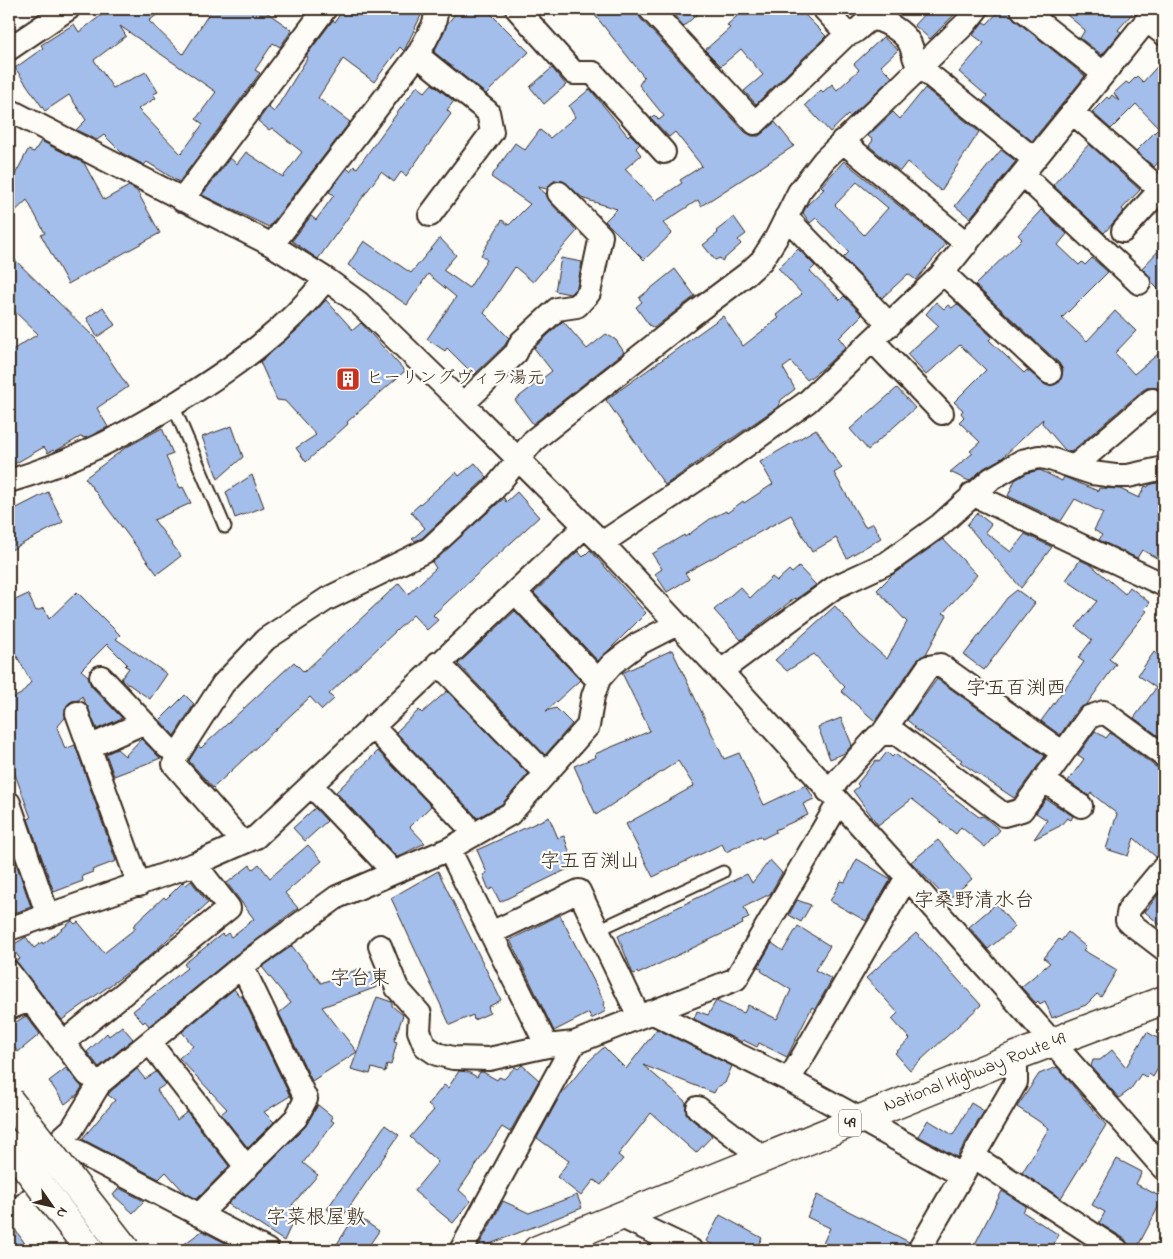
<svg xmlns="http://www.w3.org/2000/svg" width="1173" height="1259" viewBox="0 0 1173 1259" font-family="'Indie Flower','Klee One',sans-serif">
  <rect width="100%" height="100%" fill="#fdfcf7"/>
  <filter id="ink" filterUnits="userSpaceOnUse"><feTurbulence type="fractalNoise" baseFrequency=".02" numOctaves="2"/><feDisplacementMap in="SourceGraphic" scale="10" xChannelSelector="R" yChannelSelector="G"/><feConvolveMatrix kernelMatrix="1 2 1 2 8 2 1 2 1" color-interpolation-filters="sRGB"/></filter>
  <g filter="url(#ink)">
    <path fill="#a3beea" stroke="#3b2a1e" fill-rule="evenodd" d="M95 9H164L149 21 183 54 212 9H262L292 30 280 47 273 43 255 70 260 73 179 182 147 162 144 165 122 153 104 135 97 140 76 130 86 120 69 95 45 111 15 68 43 48 41 45 74 24 79 32 103 14ZM120 26 216 92 196 119 203 124 181 154 138 109 156 98 153 94 158 92 146 72 113 88 94 60 126 36Z
      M343 9H424L405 49 404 51 400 47 374 82 343 59 318 98 350 122 269 227 202 195 230 158 237 164 246 152 283 177 302 152 272 128 269 130 258 121 268 107 274 112 308 57 306 56 333 20 335 22Z
      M459 9H486L529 52 486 94 434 52 447 24Z
      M590 9H637L640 18 745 132 752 136H759L775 122 794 146 701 206 698 200 663 223 672 233 644 260 605 221 617 209 584 199 563 181 555 180 547 189 538 187 546 194 550 202 577 231 533 282 515 267 484 313 509 338 505 345 474 375 447 348 445 351 427 339 456 297 428 274 407 305 348 265 364 241 411 273 440 238 456 255 443 270 469 288 487 260 481 255 502 220 509 225 530 204 491 177 515 143 525 150 540 130 550 138 575 117 569 106 590 89 628 136 630 134 640 144 636 148 641 155 625 169 655 201 682 183 680 180 702 166 675 132 669 137 651 118 654 115 659 120 664 116 639 85 644 77Z
      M668 9H703L684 26Z
      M745 9H799L826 36 756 104 744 91 763 75 741 49 721 66 705 50 730 28 727 25Z
      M929 9H960L930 39 914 25Z
      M1001 9H1009L1014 19 1085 76 1032 141 983 101 987 96 959 72 984 43 973 35 983 22 987 24Z
      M1060 9H1136L1118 30 1121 32 1102 55 1080 38 1085 30Z
      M883 37 898 50 881 66 892 77 850 117 848 115 830 132 805 105 821 90 823 92 832 84 837 90 859 70 854 64Z
      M1164 59V156L1154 167 1136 151 1159 128 1136 104 1111 129 1092 112 1107 97 1109 99 1112 95 1119 101 1114 93 1126 82 1129 84 1137 76 1143 82Z
      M552 68 566 85 544 104 530 87Z
      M432 84 454 101 447 110 451 114 406 176 401 172 394 182 381 172 318 259 292 241 311 216 316 220 334 195 329 192 347 168 350 171 354 166 357 168 417 86 425 92Z
      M925 88 979 132 941 191 907 162 900 171 869 146 873 140 868 136 871 133 893 112 900 119Z
      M41 141 84 163 104 200 129 186 137 191 160 233 68 284 41 235 45 233 27 200 9 217V186L28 150 34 152Z
      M1089 144 1140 190 1122 209 1124 211 1104 233 1053 185Z
      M1001 150 1016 161 970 218 955 206Z
      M844 161 946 244 916 280 908 274 882 298 843 258 849 252 816 218 810 223 803 213 807 205 824 189 821 186ZM857 182 888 208 864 235 835 205Z
      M1041 210 1067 234 1058 245 1079 265 1082 262 1085 265 1092 258 1108 272 1062 318 1087 341 1115 311 1136 331 1115 353 1134 374 1164 349V383L1158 388 1149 387 1143 390 1071 452 1065 450 1042 423 1043 419 1002 458 984 468 969 481 950 472 973 453 970 451 980 442 959 422 964 417 961 413 963 410 954 402 986 370 960 345 926 375 907 354 939 326 926 314 936 302 944 309 948 305 952 308 957 304 992 337 989 340 1024 373 1027 370 1048 386 1060 382 1063 370 1059 363 975 285 1022 239 1018 235Z
      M734 217 746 234 738 240 741 244 722 261 720 258 715 260 703 245 718 233 716 231Z
      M1164 245V295L1152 283 1151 279 1142 268Z
      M798 249 815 266 810 271 840 300 844 296 862 315 839 338 846 347 822 369 807 380 791 362 783 368 795 389 781 400 779 406 665 485 606 400 723 316 743 346 779 318 776 315 802 294 778 268Z
      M9 254 96 339 128 387 97 408 108 427 88 437 83 438 82 436 54 452 53 450 48 453 44 447 9 467V352L38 334 9 306Z
      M561 258 582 262 577 287 570 294 555 291Z
      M675 269 695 296 654 328 649 325 636 307 642 302 639 298Z
      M326 300 353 330 361 323 405 371 347 422 348 424 306 462 296 448 316 435 285 401 277 400 260 362 303 325Z
      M103 307 115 325 97 337 87 318Z
      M563 321 587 349 606 334 616 340 624 352 533 424 515 400 552 371 534 348Z
      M897 388 915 408 868 450 850 429Z
      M232 426 243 457 218 479 202 437Z
      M162 428 173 454 166 457 180 488 183 487 191 503 154 520 181 556 157 574 85 478 125 448Z
      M816 429 842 468 834 473 865 527 873 523 881 538 847 558 836 538 812 552 791 515 685 573 689 579 667 592 655 574 662 569 652 554 684 535 685 537 710 519 726 511 727 513 743 501 744 503 773 484 760 462Z
      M475 463 487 477 422 538 415 541 412 539 425 528 411 512 456 472 459 476Z
      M1040 470 1062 481 1064 477 1098 491 1099 488 1120 489 1139 498 1145 486 1148 487 1149 485 1160 482 1164 485V562L1142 550 1137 558 1099 540 1102 535 1094 530 1103 513 1075 499 1061 521 1008 496 1015 480 1027 473Z
      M252 475 264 507 235 518 226 492Z
      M48 492 63 522 9 551V512Z
      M517 492 539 517 433 615 438 620 427 630 413 615 329 694 334 699 322 710 310 697 213 788 189 761 198 746 201 748 294 662 304 672 399 583 408 594 436 568 432 562 504 498 506 502Z
      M977 513 991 524 985 532 1011 552 1025 534 1052 547 1021 588 967 525Z
      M943 539 977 575 943 613 947 615 926 654 917 660 875 721 841 691 845 687 814 654 787 671 775 660 835 606 860 635 887 659 907 622 877 590 892 575Z
      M590 550 646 613 598 661 534 593 578 551 583 557Z
      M1080 560 1091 565 1125 594 1130 587 1150 603 1144 609 1147 611 1109 659 1116 664 1087 704 1078 709 1060 735 1041 721 1084 662 1078 658 1092 640 1076 627 1097 601 1066 580Z
      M799 567 816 585 796 599 795 598 741 640 714 610 740 587 750 598 772 577 777 581 789 570 792 573Z
      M1017 590 1035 603 984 670 964 655 1007 598Z
      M77 592 120 635 116 639 167 674 150 699 121 679 129 668 125 666 127 664 107 644 81 670 88 676 91 686 122 718 97 729 82 696 79 700 72 701 67 705 65 718 57 727 65 749 75 745 116 861 92 870 93 872 82 876 83 881 54 892 28 819 31 818 9 758V721L14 719 9 708V700L21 694 31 682 9 642V603L28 594 36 611 44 608 49 619Z
      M515 611 580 680 546 711 556 708 572 724 545 755 458 664Z
      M672 650 724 759 739 753 764 805 806 785 814 799 803 804 808 815 775 830 776 832 762 839 760 836 726 852 722 844 653 877 626 824 694 786 678 761 596 815 574 766 596 757 595 754 650 731 622 673Z
      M1154 652 1164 659V740L1134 718 1156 688 1138 675Z
      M937 679 1045 756 1014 798 960 762 962 760 914 728 915 727 907 720Z
      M447 691 528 774 502 804 477 818 396 732 419 710 422 713Z
      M185 695 194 704 174 736 160 720Z
      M841 718 852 745 845 753 830 759 818 727Z
      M1095 731 1106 738 1110 733 1156 767 1164 769V854L1156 857 1134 838 1128 856 1106 849 1117 814 1091 793 1089 796 1068 781 1084 759 1078 755Z
      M141 739 161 758 114 776 106 754 117 749 125 756Z
      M378 751 431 806 410 827 425 843 397 857 336 792Z
      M887 752 892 757 895 754 979 817 983 816 1000 830 985 847 961 827 956 834 912 799 878 825 853 791 859 786 857 784 876 760 879 762Z
      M1046 799 1073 816 1071 820 1067 818 1060 826 1034 839 1047 820 1036 813Z
      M315 808 327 821 305 841 293 828Z
      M549 817 558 838 564 836 574 866 500 902 493 888 489 890 483 875 487 873 477 850Z
      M938 840 972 879 948 900 911 862Z
      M9 842 31 907 9 915Z
      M308 845 322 861 285 893 298 908 234 956 149 1026 145 1021 143 1023 133 1011 187 968 184 964 222 934 224 936 228 933 231 937 254 919 227 883 250 865 253 869 259 864 270 878Z
      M857 859 891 879 866 921 830 901 841 881 845 882Z
      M770 860 782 873 770 894 744 907 749 918 742 921 743 924 638 974 637 972 633 974 618 936 747 874 752 883Z
      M438 871 501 1000 488 1007 490 1013 474 1020 473 1015 450 1025 391 898Z
      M191 881 208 903 145 960 62 1020 16 961 20 959 11 946 26 937 34 948 42 942 43 944 72 921 75 924 78 922 104 953 136 928 133 926 164 897 166 899 183 882 186 885Z
      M1164 887V928L1145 912Z
      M797 900 811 905 801 922 789 915Z
      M996 904 1015 927 988 949 969 927Z
      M560 915 605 1003 603 1004 606 1011 591 1019 589 1013 554 1031 510 940Z
      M798 926 830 946 815 970 832 979 815 1009 812 1007 787 1057 759 1043 757 1047 743 1040 742 1042 694 1019 697 1011 708 1015 716 1001 744 1013 748 1005 777 1019 791 990 761 971 762 969 758 967 772 943 783 951Z
      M1068 932 1086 947 1083 950 1117 970 1101 997 1097 994 1086 1005 1052 1018 1045 1001 1040 1004 1038 1001 1036 1003 1021 987 1050 963 1044 958 1059 939 1061 941Z
      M916 933 981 1005 910 1070 895 1053 910 1039 892 1019 898 1013 866 978Z
      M292 946 321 983 359 969 361 975 374 971 380 986 322 1007 357 1052 312 1081 279 1013 291 1003 262 967Z
      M234 989 240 997 242 996 290 1096 264 1112 274 1122 248 1148 221 1114 227 1109 179 1058 193 1046 182 1032Z
      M377 997 392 1002V1006L403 1015 394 1041 397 1042 391 1065 387 1064 385 1072 372 1068 370 1074 351 1069Z
      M26 1016 40 1034 18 1052 9 1041V1026Z
      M122 1026 133 1039 99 1067 87 1052 107 1033 109 1036Z
      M657 1029 732 1066 725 1083 717 1087 714 1093 643 1065 686 1102V1113L690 1118 712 1136 696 1153 651 1113 618 1155 623 1159 601 1185 594 1180 581 1196 557 1177 569 1161 537 1138 561 1094 587 1063 604 1047 626 1069Z
      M1147 1032 1164 1042V1058L1153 1077 1149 1074 1146 1077 1141 1074 1130 1090 1119 1098 1091 1066 1093 1060H1100L1112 1050 1126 1067Z
      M522 1065 539 1080 510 1132 502 1127 459 1190 471 1201 453 1223 414 1191 438 1162 410 1137 434 1110 428 1105 444 1085 448 1088 459 1071 468 1072 477 1077 480 1072H483L497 1080 499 1077 504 1079 515 1067 518 1069Z
      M1057 1067 1106 1125 1061 1198 1022 1173 1049 1128 1017 1107 1039 1074Z
      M66 1068 82 1087 77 1095 65 1104 49 1081Z
      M137 1069 145 1079 156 1072 166 1084 157 1090 177 1120 187 1112 229 1166 197 1199 184 1192 166 1172 159 1179 82 1139 115 1100 108 1095 110 1092Z
      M971 1103 984 1111 957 1157 918 1136 928 1120 953 1135Z
      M318 1105 333 1117 331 1120 334 1122 303 1163 318 1175 292 1205 299 1208 284 1241 228 1204 305 1127Z
      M385 1125 399 1135 341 1219 327 1209Z
      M1117 1159 1142 1172 1136 1184 1163 1198 1136 1250H1130L1125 1239 1099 1223 1105 1212 1092 1205Z
      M119 1188 144 1201 133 1213 113 1195Z
      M1002 1191 1026 1206 1023 1212 1059 1235 1050 1250H972Z
      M577 1195 582 1208 477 1249 503 1201 529 1213Z
      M817 1195 909 1242 906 1250H820L830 1228 807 1217Z
      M356 1215 379 1231 366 1250H333Z
      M720 1215 762 1238 755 1250H722L706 1241Z
      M9 1221 26 1245 18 1250H9Z
      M202 1231 239 1250H176Z"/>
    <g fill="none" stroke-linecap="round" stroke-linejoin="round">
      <g stroke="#3b2a1e" stroke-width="15">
        <path id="service" d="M173 405 225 527
          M598 930 723 872"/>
      </g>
      <g stroke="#3b2a1e" stroke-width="26">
        <path id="minor" d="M517 9 574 73H593L664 152
          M650 9 755 123 847 34 824 9
          M1022 9 1103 73
          M1147 21 1164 34
          M847 34C857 34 861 24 870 20 881 16 904 33 909 42 914 50 913 61 920 67L1034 159
          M9 49 68 9
          M417 55 488 112 492 132 430 215
          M9 110 272 245 326 279 359 303 463 404 602 543 721 671 907 877 1164 1169
          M1072 112 1164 193
          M842 141 967 244
          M1023 175 1139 283
          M182 200 325 9
          M786 217 890 325
          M1123 231 1160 190
          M272 245 419 53 434 24 437 9
          M943 273 1050 373
          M873 341 942 413
          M463 404 516 353 521 342 557 309 577 306 589 293 601 236 559 193
          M1075 466 1152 400
          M9 481C73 462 121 437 178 402 233 368 286 331 326 279
          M972 494 1164 585
          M602 543 723 462 807 402 940 276 1156 9
          M515 592 593 675
          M438 663 537 765
          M721 671 835 587 887 563 940 525 991 479 1022 461 1039 457 1047 458 1092 473 1115 476H1128L1164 468
          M101 677 167 747
          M77 713 139 885
          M372 726 465 823
          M882 734 928 667 940 665 1063 753
          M89 747 143 723
          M1043 780 1081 806
          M311 785 387 865
          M828 791 877 737 882 734H897L1004 815 1022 810 1089 717 1104 712 1164 756
          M9 803 48 916
          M243 843 174 764 176 757 223 684 266 639 327 599 429 549 494 489 534 440 691 316 747 274 762 260 776 238 799 192 824 160 965 24 977 9
          M449 849 547 1046
          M1164 867 1129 909 1127 920 1130 923 1164 949
          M907 877 789 1080 962 1175
          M9 929 195 864 256 837 584 527
          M491 933 579 891 639 1017
          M380 946 397 988 420 1014 419 1031 425 1046 437 1054 453 1058 489 1059 547 1046 574 1043
          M9 972 88 1075
          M9 1008 30 1000
          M651 1012 789 1080
          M64 1042 229 908 195 864
          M150 1043 247 1168
          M698 1108 763 1158
          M58 1141 267 1250
          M973 1156 1117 1250
          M9 1186 72 1129 100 1083 242 966 337 897 449 849 510 814 588 726 593 696 599 679 612 664 638 644 677 624
          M199 1215 296 1118 306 1099 242 966
          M620 1216 691 1250
          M461 1250 574 1043 736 979 839 802
          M919 1250 1016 1082V1056"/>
      </g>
      <g stroke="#3b2a1e" stroke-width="31">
        <path id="trunk" d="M537 1250 1016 1056 1164 1000"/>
      </g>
      <use href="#service" stroke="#fdfcf7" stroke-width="11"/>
      <use href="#minor" stroke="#fdfcf7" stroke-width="22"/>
      <use href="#trunk" stroke="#fdfcf7" stroke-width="28"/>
      <g stroke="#3b2a1e" stroke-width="31" stroke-linecap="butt">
        <path id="tertiary-bridge" d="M9 1100 126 1250
          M9 1145 90 1250"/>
      </g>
      <use href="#tertiary-bridge" stroke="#fdfcf7" stroke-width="28"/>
    </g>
  </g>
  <defs>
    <g id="building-square" transform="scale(1.25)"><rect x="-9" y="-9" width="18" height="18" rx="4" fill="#c8321e" stroke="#fdfcf7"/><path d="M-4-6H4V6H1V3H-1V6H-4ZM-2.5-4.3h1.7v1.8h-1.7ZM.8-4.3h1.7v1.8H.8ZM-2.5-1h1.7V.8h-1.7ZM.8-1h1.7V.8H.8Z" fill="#fff"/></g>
  </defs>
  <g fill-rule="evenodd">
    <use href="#building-square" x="348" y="379"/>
  </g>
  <g text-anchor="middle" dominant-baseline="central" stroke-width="4.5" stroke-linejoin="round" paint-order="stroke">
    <rect fill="#fdfcf7" stroke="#75695f" stroke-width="1" x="839" y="1109.5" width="22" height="27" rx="4"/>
    <g font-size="16" font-weight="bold" fill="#3b2a1e">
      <text x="850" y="1123">49</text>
    </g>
    <g font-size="18" fill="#3b2a1e" stroke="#fdfcf7" text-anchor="start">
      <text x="366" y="379">ヒーリングヴィラ湯元</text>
    </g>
    <g font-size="18" fill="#3b2a1e" stroke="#fdfcf7">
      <text transform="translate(975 1073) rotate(-21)">National Highway Route 49</text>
    </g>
    <g font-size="20" fill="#3b2a1e" stroke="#fdfcf7">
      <text x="1016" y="689">字五百渕西</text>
      <text x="590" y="862">字五百渕山</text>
      <text x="974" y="901">字桑野清水台</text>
      <text x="360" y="979">字台東</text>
      <text x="316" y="1218">字菜根屋敷</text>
    </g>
  </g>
  <rect width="1173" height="1259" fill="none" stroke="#fdfcf7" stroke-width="30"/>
  <rect x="15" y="15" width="1143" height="1229" fill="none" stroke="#3b2a1e" stroke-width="2" filter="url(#ink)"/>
  <g transform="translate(52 1206) rotate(124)" stroke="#fdfcf7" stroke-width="4" paint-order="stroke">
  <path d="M0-4L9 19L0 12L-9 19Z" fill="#3b2a1e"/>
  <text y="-8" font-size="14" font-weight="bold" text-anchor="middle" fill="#3b2a1e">N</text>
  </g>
</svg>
